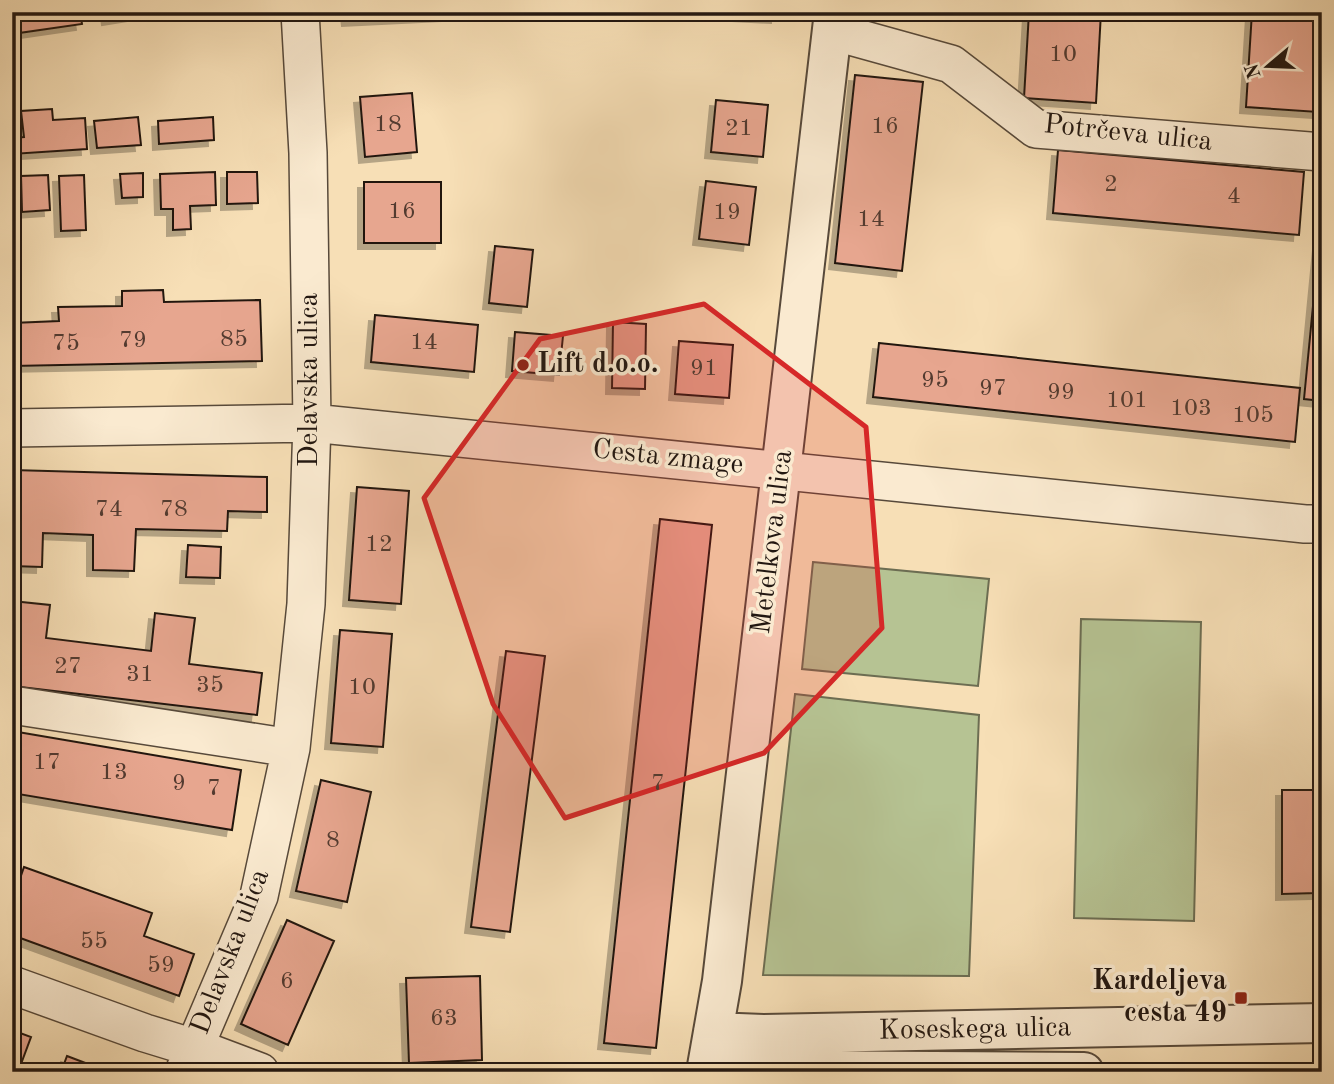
<svg xmlns="http://www.w3.org/2000/svg" width="1334" height="1084" viewBox="0 0 1334 1084" font-family="'Old Standard TT',serif">
  <defs>
    <filter id="shadow"><feDropShadow dx="-6" dy="6" stdDeviation="0" flood-color="#0004"/></filter>
  </defs>
  <rect width="100%" height="100%" fill="#f7dfb6"/>
  <filter id="stains"><feTurbulence type="fractalNoise" baseFrequency=".00286" numOctaves="4"/><feColorMatrix values="0 0 0 0 .2 0 0 0 0 .09 0 0 0 0 .02 0 0 0 .5 -.17"/></filter>
  <radialGradient id="worn" r=".72"><stop offset=".6" stop-color="#630" stop-opacity="0"/><stop offset="1" stop-color="#630" stop-opacity=".3"/></radialGradient>
  <path fill="#b6c393" stroke="#6c6d52" stroke-width="2" d="M813 562 989 579 978 686 802 669Z
    M1081 619 1201 622 1194 921 1074 918Z
    M795 694 979 715 969 976 763 975Z"/>
  <path fill="#e7a68f" stroke="#221711" stroke-width="2" filter="url(#shadow)" d="M12 12H80L82 24 12 34Z
    M107 12H152L108 19Z
    M347 12H447V15L348 20Z
    M719 12H777V17L719 14Z
    M1029 12H1101L1096 103 1024 98Z
    M1252 12H1322V63L1318 112 1246 107Z
    M855 75 923 82 902 271 835 263Z
    M412 93 417 152 365 157 360 97Z
    M716 100 768 105 763 157 711 152Z
    M52 109 53 120 85 118 87 149 12 154V138L24 137 21 111Z
    M138 117 141 145 97 148 94 121Z
    M213 117 214 140 159 144 158 121Z
    M1058 150 1304 172 1299 235 1053 213Z
    M215 172 216 205 190 206 191 229 173 230V209H161L160 174Z
    M227 172H257L258 203 227 204Z
    M143 173V197L122 198 120 174Z
    M48 175 50 210 22 212 21 176Z
    M84 175 86 230 61 231 59 176Z
    M12 177H18L19 208H12Z
    M706 181 756 187 749 245 699 239Z
    M364 182H441V243H364Z
    M1322 213V401L1304 399Z
    M495 246 533 250 527 307 489 303Z
    M163 290 164 302 260 300 262 361 12 366V323L59 321 58 307 122 306V291Z
    M375 315 478 325 474 372 371 362Z
    M613 322 646 324 645 389 612 388Z
    M515 332 563 336 559 375 512 371Z
    M679 341 733 345 729 398 675 394Z
    M879 343 1300 388 1295 442 873 397Z
    M12 470 267 477V512L228 511 227 531 136 529 134 571 93 570V535L43 533 42 567 12 566Z
    M357 487 409 491 401 604 349 600Z
    M660 519 712 525 656 1048 604 1043Z
    M188 545 221 547 220 578 186 577Z
    M12 601 50 605 46 638 151 651 155 613 195 618 189 664 262 673 257 715 12 686Z
    M340 630 392 634 383 747 331 743Z
    M506 651 545 656 510 932 471 927Z
    M12 731 241 770 232 830 12 793Z
    M321 780 371 792 347 902 296 891Z
    M1282 790H1317V893L1282 894Z
    M24 867 152 913 144 936 194 954 179 996 12 935V891L15 893Z
    M287 920 334 941 288 1045 241 1024Z
    M480 976 482 1060 409 1063 406 978Z
    M12 1030 31 1037 18 1072H12Z
    M67 1056 109 1072H61Z"/>
  <g fill="none" stroke-linecap="round" stroke-linejoin="round">
    <g stroke="#57493a" stroke-width="40">
      <path id="minor" d="M832 31 951 64 1036 129 1322 152
        M12 428 312 423 1305 524H1322
        M12 705 291 748
        M12 985 145 1033 207 1052 260 1072
        M184 1072 259 896 291 748 306 604 312 423 308 153 300 12"/>
    </g>
    <g stroke="#57493a" stroke-width="42">
      <path id="tertiary" d="M713 1032 764 1034 1322 1023
        M707 1066 759 1070 1084 1072
        M706 1072 722 981 834 12"/>
    </g>
    <use href="#minor" stroke="#faead0" stroke-width="37"/>
    <use href="#tertiary" stroke="#faead0" stroke-width="38"/>
  </g>
  <path fill="#d62828" fill-opacity="0.2" stroke="#d62828" stroke-width="5" stroke-linejoin="round" d="M704 304 866 427 882 628 764 753 565 818 493 704 424 498 540 339Z"/>
  <g fill="#8f2418" stroke="#faead0" stroke-width="2.5">
    <circle cx="523" cy="365" r="7"/>
    <rect x="1234" y="991" width="14" height="14" rx="3.5"/>
  </g>
  <g text-anchor="middle" dominant-baseline="central" stroke-width="7" stroke-linejoin="round" paint-order="stroke">
    <g font-size="24" fill="#533b30">
      <text x="1063" y="55">10</text>
      <text x="388" y="125">18</text>
      <text x="885" y="127">16</text>
      <text x="739" y="129">21</text>
      <text x="1111" y="185">2</text>
      <text x="1234" y="197">4</text>
      <text x="402" y="212">16</text>
      <text x="727" y="213">19</text>
      <text x="871" y="220">14</text>
      <text x="234" y="340">85</text>
      <text x="133" y="341">79</text>
      <text x="424" y="343">14</text>
      <text x="66" y="344">75</text>
      <text x="704" y="369">91</text>
      <text x="935" y="381">95</text>
      <text x="993" y="389">97</text>
      <text x="1061" y="393">99</text>
      <text x="1127" y="401">101</text>
      <text x="1191" y="409">103</text>
      <text x="1253" y="416">105</text>
      <text x="109" y="510">74</text>
      <text x="174" y="510">78</text>
      <text x="379" y="545">12</text>
      <text x="68" y="667">27</text>
      <text x="140" y="675">31</text>
      <text x="210" y="686">35</text>
      <text x="362" y="688">10</text>
      <text x="47" y="763">17</text>
      <text x="114" y="773">13</text>
      <text x="179" y="784">9</text>
      <text x="658" y="784">7</text>
      <text x="214" y="789">7</text>
      <text x="333" y="841">8</text>
      <text x="94" y="942">55</text>
      <text x="161" y="966">59</text>
      <text x="287" y="982">6</text>
      <text x="444" y="1019">63</text>
    </g>
    <g font-size="28" fill="#221711" stroke="#faead0">
      <text transform="translate(1128 134) rotate(6)">Potrčeva ulica</text>
      <text transform="translate(310 380) rotate(-90)">Delavska ulica</text>
      <text transform="translate(668 458) rotate(6)">Cesta zmage</text>
      <text transform="translate(773 542) rotate(-83)">Metelkova ulica</text>
      <text transform="translate(231 952) rotate(-69)">Delavska ulica</text>
      <text transform="translate(975 1030) rotate(-1)">Koseskega ulica</text>
    </g>
    <g font-size="28" font-weight="bold" fill="#221711" stroke="#faead0" text-anchor="start">
      <text x="537" y="365">Lift d.o.o.</text>
      <text x="1227" y="982" text-anchor="end">Kardeljeva<tspan x="1227" dy="32">cesta 49</tspan></text>
    </g>
  </g>
  <rect width="1334" height="1084" fill="none" stroke="#f7dfb6" stroke-width="42"/>
  <rect x="14" y="14" width="1306" height="1056" fill="none" stroke="#221711" stroke-width="3.5"/>
  <rect x="21" y="21" width="1292" height="1042" fill="none" stroke="#221711" stroke-width="2"/>
  <g transform="translate(1268 66) rotate(251)" stroke="#faead0" stroke-width="5" paint-order="stroke">
  <path d="M0-5L12 26L0 18L-12 26Z" fill="#221711"/>
  <text y="-10" font-size="19" font-weight="bold" text-anchor="middle" fill="#221711">N</text>
  </g>
  <rect width="100%" height="100%" filter="url(#stains)"/>
  <rect width="100%" height="100%" fill="url(#worn)"/>
</svg>
